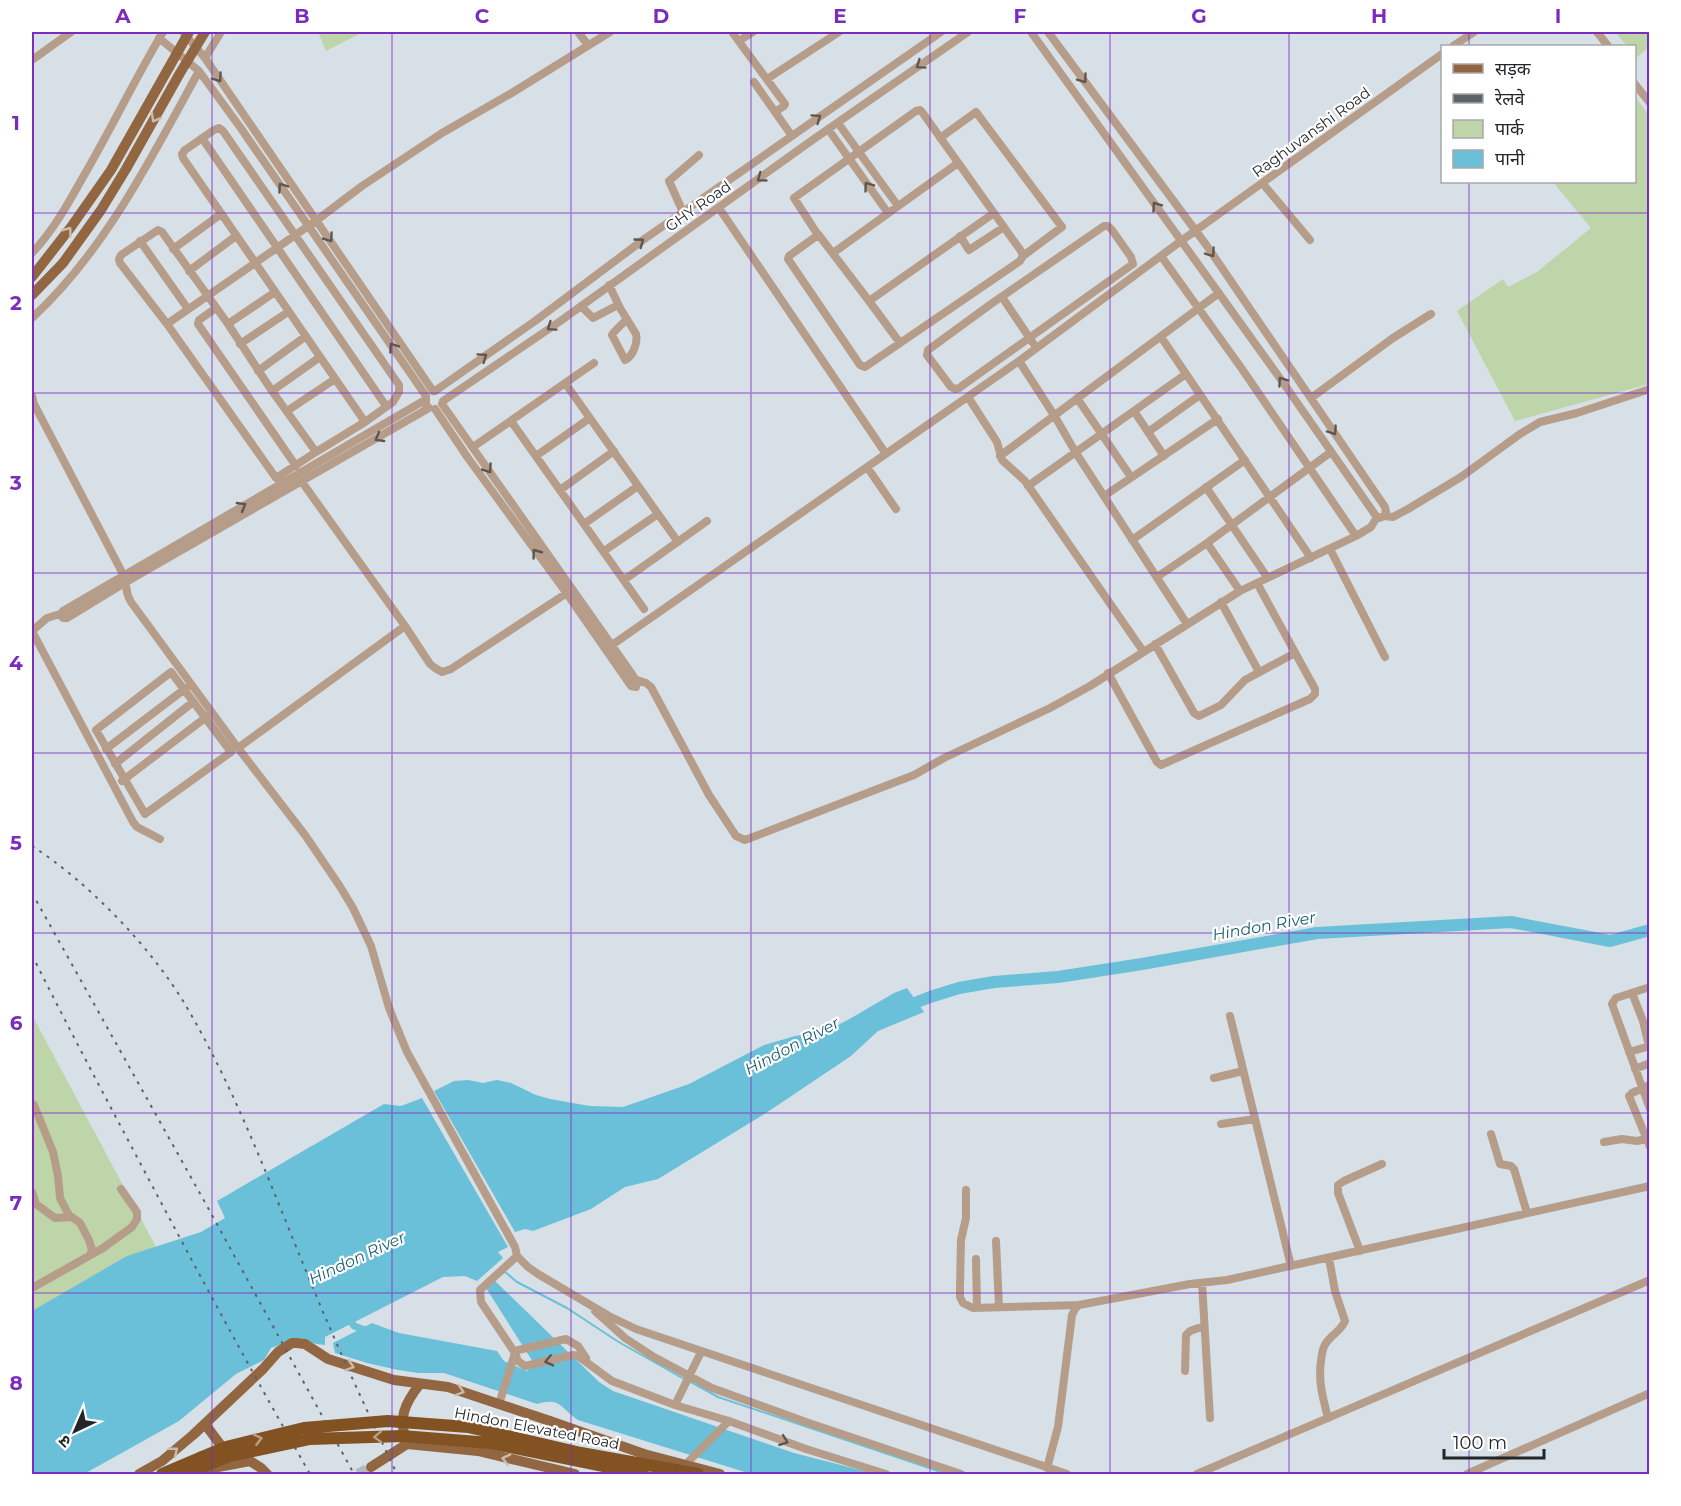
<svg xmlns="http://www.w3.org/2000/svg" width="1681" height="1506" viewBox="0 0 1681 1506" font-family="Montserrat,'Noto Sans Devanagari',sans-serif">
  <rect width="100%" height="100%" fill="#d7e0e7"/>
  <path fill="#bed4a9" d="M318 32H363L326 51Z
    M1615 32H1649V47L1636 58 1634 46H1627Z
    M1635 96 1650 117 1649 384 1515 421 1457 311 1503 279 1508 287 1537 272 1591 228 1553 182H1634Z
    M32 1015 156 1247 32 1315Z"/>
  <path fill="#6ac0d8" d="M907 988 924 1012 878 1031 851 1056 766 1113 658 1179 625 1187 591 1209 533 1231 525 1229 515 1232 434 1091 454 1081 468 1080 483 1083 497 1080 511 1083 536 1095 550 1099 590 1106 623 1107 689 1084 764 1045 795 1036 827 1031 853 1017 894 993Z
    M422 1098 508 1247 498 1252 503 1258 477 1281 465 1276 443 1277 325 1337V1345L316 1344 301 1338 271 1348 264 1360 236 1374 179 1421 84 1474H32V1311L127 1256 201 1232 225 1218 217 1201 384 1104 401 1106Z
    M494 1280 599 1382 613 1391 794 1453 876 1474H751L578 1420C560 1408 561 1397 537 1404L444 1373H418L398 1370 367 1363 335 1353 333 1343 372 1323 399 1333 497 1351 504 1361 527 1371 533 1362 486 1288Z"/>
  <g fill="none" stroke-linecap="round" stroke-linejoin="round">
    <path stroke="#6ac0d8" stroke-width="2" d="M504 1271 517 1282 567 1308 617 1341 684 1379
      M689 1381 718 1397 947 1474"/>
    <path stroke="#6ac0d8" stroke-width="7" d="M348 1317 354 1326 368 1331"/>
    <path stroke="#6ac0d8" stroke-width="12" d="M902 1008 930 997 959 988 994 982 1058 977 1142 964 1317 933 1511 922 1610 941 1650 930"/>
    <path stroke="#b3bbc1" stroke-width="10" stroke-dasharray="10 5" stroke-linecap="butt" d="M358 1474 371 1467"/>
    <path stroke="#b69d89" stroke-width="8" d="M183 32 205 58 433 391
      M578 32 588 45
      M732 32 785 104 784 106 775 112
      M1031 32 1282 381 1376 516 1379 518 1384 516 1386 512 1385 507 1207 246 1048 32
      M1597 32 1608 46
      M159 38 199 71 240 127 415 380 426 396V405
      M739 41 753 32
      M1453 46 1474 32
      M205 58 221 32
      M32 60 71 32
      M767 79 839 32
      M754 82 792 136
      M1634 83 1650 103
      M838 123 898 206
      M828 129 888 213
      M202 138 386 406
      M940 138 976 112 1062 227 1023 256 1020 261 865 367 860 365 788 259 789 256 818 235 794 198 916 111 920 110 922 112 1021 251 1023 256
      M1263 184 1310 240
      M719 208 886 454
      M683 212 669 181 699 155
      M1104 226H1108L1112 230 1131 257 1133 264 959 388 955 389 951 387 927 355 928 350 991 304Z
      M818 234 869 301
      M960 236 969 250 1004 227
      M140 241 188 309
      M173 249 221 214
      M32 253C53 231 68 204 83 177 111 129 135 79 163 32
      M833 253 958 163
      M1161 256 1242 369 1356 536
      M189 271 236 236
      M609 285 620 308 636 334C638 343 633 356 625 360L612 335 614 332 627 319
      M1002 297 1033 343
      M581 306 593 318 618 305
      M216 308 199 320 198 324 296 466
      M32 318C105 251 151 158 199 71
      M167 324 317 220 362 186 442 133 510 94 610 32
      M228 324 275 292
      M1161 337 1311 558
      M900 343 869 301 994 213
      M240 344 288 312
      M1019 361 1054 415 1076 453 1187 624
      M258 371 306 336
      M565 383 678 542
      M272 391 320 357
      M435 391 535 321 643 240 941 32
      M32 396 34 404 124 576C128 587 124 590 131 602L238 748 305 835 339 885 353 908 371 946 389 1008 407 1052 515 1247 517 1256 480 1290 481 1302 515 1353 518 1361 525 1366 573 1355 578 1356 612 1381 675 1405 729 1421 806 1449 886 1474
      M968 397 997 442 1002 460 1025 481 1143 651
      M1077 398 1131 477
      M1311 398 1393 338 1431 314
      M425 400 63 611 61 615 63 618H67L126 582 429 408
      M443 401 559 322 811 141 968 32
      M435 409 468 458 565 591 631 686 636 687 637 682 632 674 442 404
      M287 411 335 379
      M1134 411 1164 456
      M511 421 644 609
      M1148 432 1200 395
      M473 447 594 363
      M316 452 276 478 167 324 120 263 119 259 121 255 155 232 158 230 162 232 228 324 272 391 316 452 365 422 393 402 399 392V385L223 131 219 128 214 130 185 150 182 154 183 158 365 422
      M536 456 590 418
      M1000 456 1219 293
      M867 467 896 509
      M302 482 405 626 430 664 435 668 442 672 451 669 567 593
      M1028 486 1186 374
      M1206 487 1267 577
      M560 490 614 451
      M1104 496 1218 419
      M1384 516 1393 517 1408 509 1461 477 1520 434 1540 422 1577 413 1650 389
      M584 524 638 486
      M1132 540 1245 460
      M1207 543 1240 591
      M1330 549 1385 657
      M604 551 658 514
      M1157 577 1207 543 1331 452
      M624 580 707 521
      M1221 602 1259 672
      M32 631 133 822 137 827 160 839
      M32 631 47 618 60 614
      M1155 644 1194 713 1199 716 1221 705 1245 680 1295 653
      M612 645 1019 361 1181 241 1442 54
      M171 672 231 752 145 814 96 730Z
      M1108 673 1157 762 1161 765 1310 699 1315 694V689L1257 583
      M637 680 646 683 651 687 709 795 736 836 745 840 914 775 944 758 1050 708 1090 686 1240 591 1356 536 1371 527 1377 517
      M238 748 405 626
      M106 749 186 688
      M115 764 193 702
      M122 781 209 715
      M1650 987 1616 998 1612 1004 1650 1109
      M1632 993 1643 1021 1649 1046
      M1230 1016 1291 1266
      M1629 1052 1650 1046
      M1635 1069 1650 1063
      M1214 1078 1243 1071
      M1650 1085 1632 1093 1629 1096 1650 1147
      M34 1105 53 1152 58 1176 60 1198 69 1215 80 1223 89 1240 92 1250 90 1255
      M1221 1124 1255 1119
      M1491 1134 1500 1164 1511 1166 1514 1169 1527 1213
      M1604 1142 1622 1139 1637 1141 1646 1139
      M966 1190V1218L961 1240 960 1287V1297L963 1303 973 1308 1079 1305
      M32 1192 36 1204 55 1218 72 1217
      M996 1241 999 1307
      M1360 1251 1338 1193V1185L1344 1181 1382 1164
      M517 1256 528 1267 538 1274 609 1316 636 1329 1067 1474
      M976 1259 977 1308
      M1202 1283 1210 1418
      M32 1288 103 1248 132 1227 137 1219V1212L121 1189
      M595 1311 625 1338 654 1357 712 1388 806 1422 961 1474
      M1185 1371 1186 1335 1190 1331 1204 1326
      M499 1404 515 1353 518 1350 566 1339 578 1346 586 1358
      M675 1405 701 1352
      M1328 1418C1323 1398 1318 1382 1321 1361 1322 1355 1322 1348 1326 1343 1332 1334 1341 1331 1345 1321L1335 1291 1329 1258
      M684 1466 729 1421
      M1047 1468 1058 1427 1072 1315 1075 1309 1079 1305 1190 1284 1227 1280 1650 1186
      M1197 1474 1650 1280
      M1467 1474 1650 1393"/>
    <path stroke="#916640" stroke-width="10" d="M205 1424 228 1455
      M407 1444 478 1451 575 1474
      M407 1444C398 1418 404 1404 420 1384
      M371 1467 407 1444
      M207 1470 218 1467 250 1461 261 1468 267 1474
      M139 1474 162 1461 193 1435 263 1369 278 1352 292 1343H297L305 1344 328 1359 394 1380 448 1387 550 1421 644 1454 720 1474"/>
    <path stroke="#825223" stroke-width="12" d="M162 1474 202 1457"/>
    <path stroke="#5e6367" stroke-width="2" stroke-dasharray="3 6" stroke-linecap="butt" d="M32 846C88 882 152 948 186 1006 235 1089 269 1181 306 1271 334 1340 365 1407 397 1474
      M32 893 207 1206 354 1474
      M32 955C63 1017 95 1078 128 1140 187 1252 247 1364 310 1474"/>
    <path stroke="#916640" stroke-width="10" d="M32 277 71 227 111 170 189 32
      M32 295 63 263 101 210 126 169 180 73 205 32"/>
    <path stroke="#825223" stroke-width="12" d="M202 1457 226 1447 304 1428 388 1421 468 1427 581 1453 698 1474
      M185 1474 230 1456 310 1439 402 1436 490 1443 643 1474"/>
  </g>
  <defs><path id="oneway-chevron" d="M-2-3.5L2.5 0L-2 3.5" fill="none" stroke-width="1.6" stroke-linecap="round" stroke-linejoin="round" transform="scale(1.5)"/></defs>
  <g stroke="#5e564f">
    <use href="#oneway-chevron" transform="translate(920 65) rotate(145)"/>
    <use href="#oneway-chevron" transform="translate(218 78) rotate(55)"/>
    <use href="#oneway-chevron" transform="translate(1083 79) rotate(54)"/>
    <use href="#oneway-chevron" transform="translate(817 118) rotate(-35)"/>
    <use href="#oneway-chevron" transform="translate(761 178) rotate(144)"/>
    <use href="#oneway-chevron" transform="translate(868 186) rotate(-126)"/>
    <use href="#oneway-chevron" transform="translate(282 187) rotate(-125)"/>
    <use href="#oneway-chevron" transform="translate(1156 206) rotate(-126)"/>
    <use href="#oneway-chevron" transform="translate(329 238) rotate(55)"/>
    <use href="#oneway-chevron" transform="translate(640 242) rotate(-36)"/>
    <use href="#oneway-chevron" transform="translate(1211 253) rotate(55)"/>
    <use href="#oneway-chevron" transform="translate(551 327) rotate(145)"/>
    <use href="#oneway-chevron" transform="translate(393 347) rotate(-125)"/>
    <use href="#oneway-chevron" transform="translate(483 357) rotate(-35)"/>
    <use href="#oneway-chevron" transform="translate(1282 381) rotate(-125)"/>
    <use href="#oneway-chevron" transform="translate(1333 431) rotate(56)"/>
    <use href="#oneway-chevron" transform="translate(379 438) rotate(150)"/>
    <use href="#oneway-chevron" transform="translate(488 469) rotate(55)"/>
    <use href="#oneway-chevron" transform="translate(242 506) rotate(-30)"/>
    <use href="#oneway-chevron" transform="translate(536 553) rotate(-127)"/>
    <use href="#oneway-chevron" transform="translate(549 1361) rotate(167)"/>
    <use href="#oneway-chevron" transform="translate(784 1441) rotate(20)"/>
  </g>
  <g stroke="#cebaa9">
    <use href="#oneway-chevron" transform="translate(155 118) rotate(119)"/>
    <use href="#oneway-chevron" transform="translate(68 231) rotate(-53)"/>
    <use href="#oneway-chevron" transform="translate(350 1366) rotate(18)"/>
    <use href="#oneway-chevron" transform="translate(460 1391) rotate(18)"/>
    <use href="#oneway-chevron" transform="translate(174 1451) rotate(-39)"/>
    <use href="#oneway-chevron" transform="translate(506 1459) rotate(-166)"/>
  </g>
  <g stroke="#baa086">
    <use href="#oneway-chevron" transform="translate(378 1437) rotate(178)"/>
    <use href="#oneway-chevron" transform="translate(258 1439) rotate(-14)"/>
  </g>
  <path fill="none" stroke="#7b2cbf" stroke-width="1.5" stroke-opacity="0.55" d="M212 32V1474M392 32V1474M571 32V1474M751 32V1474M930 32V1474M1110 32V1474M1289 32V1474M1469 32V46M1469 182V1474M32 213H1650M32 393H1650M32 573H1650M32 753H1650M32 933H1650M32 1113H1650M32 1293H1650"/>
  <g text-anchor="middle" dominant-baseline="central" stroke-width="4.5" stroke-linejoin="round" paint-order="stroke">
    <g font-size="15" fill="#232629" stroke="#fff">
      <text transform="translate(1311 132) rotate(-36)">Raghuvanshi Road</text>
      <text transform="translate(698 206) rotate(-35)">GHY Road</text>
      <text transform="translate(537 1428) rotate(11)">Hindon Elevated Road</text>
    </g>
    <g font-size="16" font-style="italic" fill="#195f70" stroke="#fff">
      <text transform="translate(1264 926) rotate(-10)">Hindon River</text>
      <text transform="translate(792 1046) rotate(-28)">Hindon River</text>
      <text transform="translate(357 1258) rotate(-25)">Hindon River</text>
    </g>
  </g>
  <rect width="1681" height="1506" fill="none" stroke="#ffffff" stroke-width="66"/>
  <rect x="1441" y="45" width="195" height="138" fill="#ffffff" stroke="#a7a8a9" stroke-width="1.5"/>
  <rect x="1453" y="64" width="30" height="9" fill="#916640" stroke="#a7a8a9" stroke-width="1.5"/>
  <text x="1495" y="75" font-size="18" fill="#232629">सड़क</text>
  <rect x="1453" y="94" width="30" height="9" fill="#5e6367" stroke="#a7a8a9" stroke-width="1.5"/>
  <text x="1495" y="105" font-size="18" fill="#232629">रेलवे</text>
  <rect x="1453" y="120" width="30" height="18" fill="#bed4a9" stroke="#a7a8a9" stroke-width="1.5"/>
  <text x="1495" y="135" font-size="18" fill="#232629">पार्क</text>
  <rect x="1453" y="150" width="30" height="18" fill="#6ac0d8" stroke="#a7a8a9" stroke-width="1.5"/>
  <text x="1495" y="165" font-size="18" fill="#232629">पानी</text>
  <g transform="translate(75 1431) rotate(224)" stroke="#ffffff" stroke-width="4.5" paint-order="stroke">
  <path d="M0-4.5L10 22L0 15L-10 22Z" fill="#232629"/>
  <text y="-9" font-size="16" font-weight="bold" text-anchor="middle" fill="#232629">उ</text>
  </g>
  <path d="M1444 1449v9h100v-9" fill="none" stroke="#232629" stroke-width="3"/>
  <text x="1453" y="1449" font-size="18" fill="#232629" stroke="#ffffff" stroke-width="4.5" paint-order="stroke">100 m</text>
  <rect x="33" y="33" width="1615" height="1440" fill="none" stroke="#7b2cbf" stroke-width="2"/>
  <g font-size="20" text-anchor="middle" font-weight="bold" fill="#7b2cbf">
    <text x="123" y="23">A</text>
    <text x="302" y="23">B</text>
    <text x="482" y="23">C</text>
    <text x="661" y="23">D</text>
    <text x="840" y="23">E</text>
    <text x="1020" y="23">F</text>
    <text x="1199" y="23">G</text>
    <text x="1379" y="23">H</text>
    <text x="1558" y="23">I</text>
    <text x="16" y="130">1</text>
    <text x="16" y="310">2</text>
    <text x="16" y="490">3</text>
    <text x="16" y="670">4</text>
    <text x="16" y="850">5</text>
    <text x="16" y="1030">6</text>
    <text x="16" y="1210">7</text>
    <text x="16" y="1390">8</text>
  </g>
</svg>
